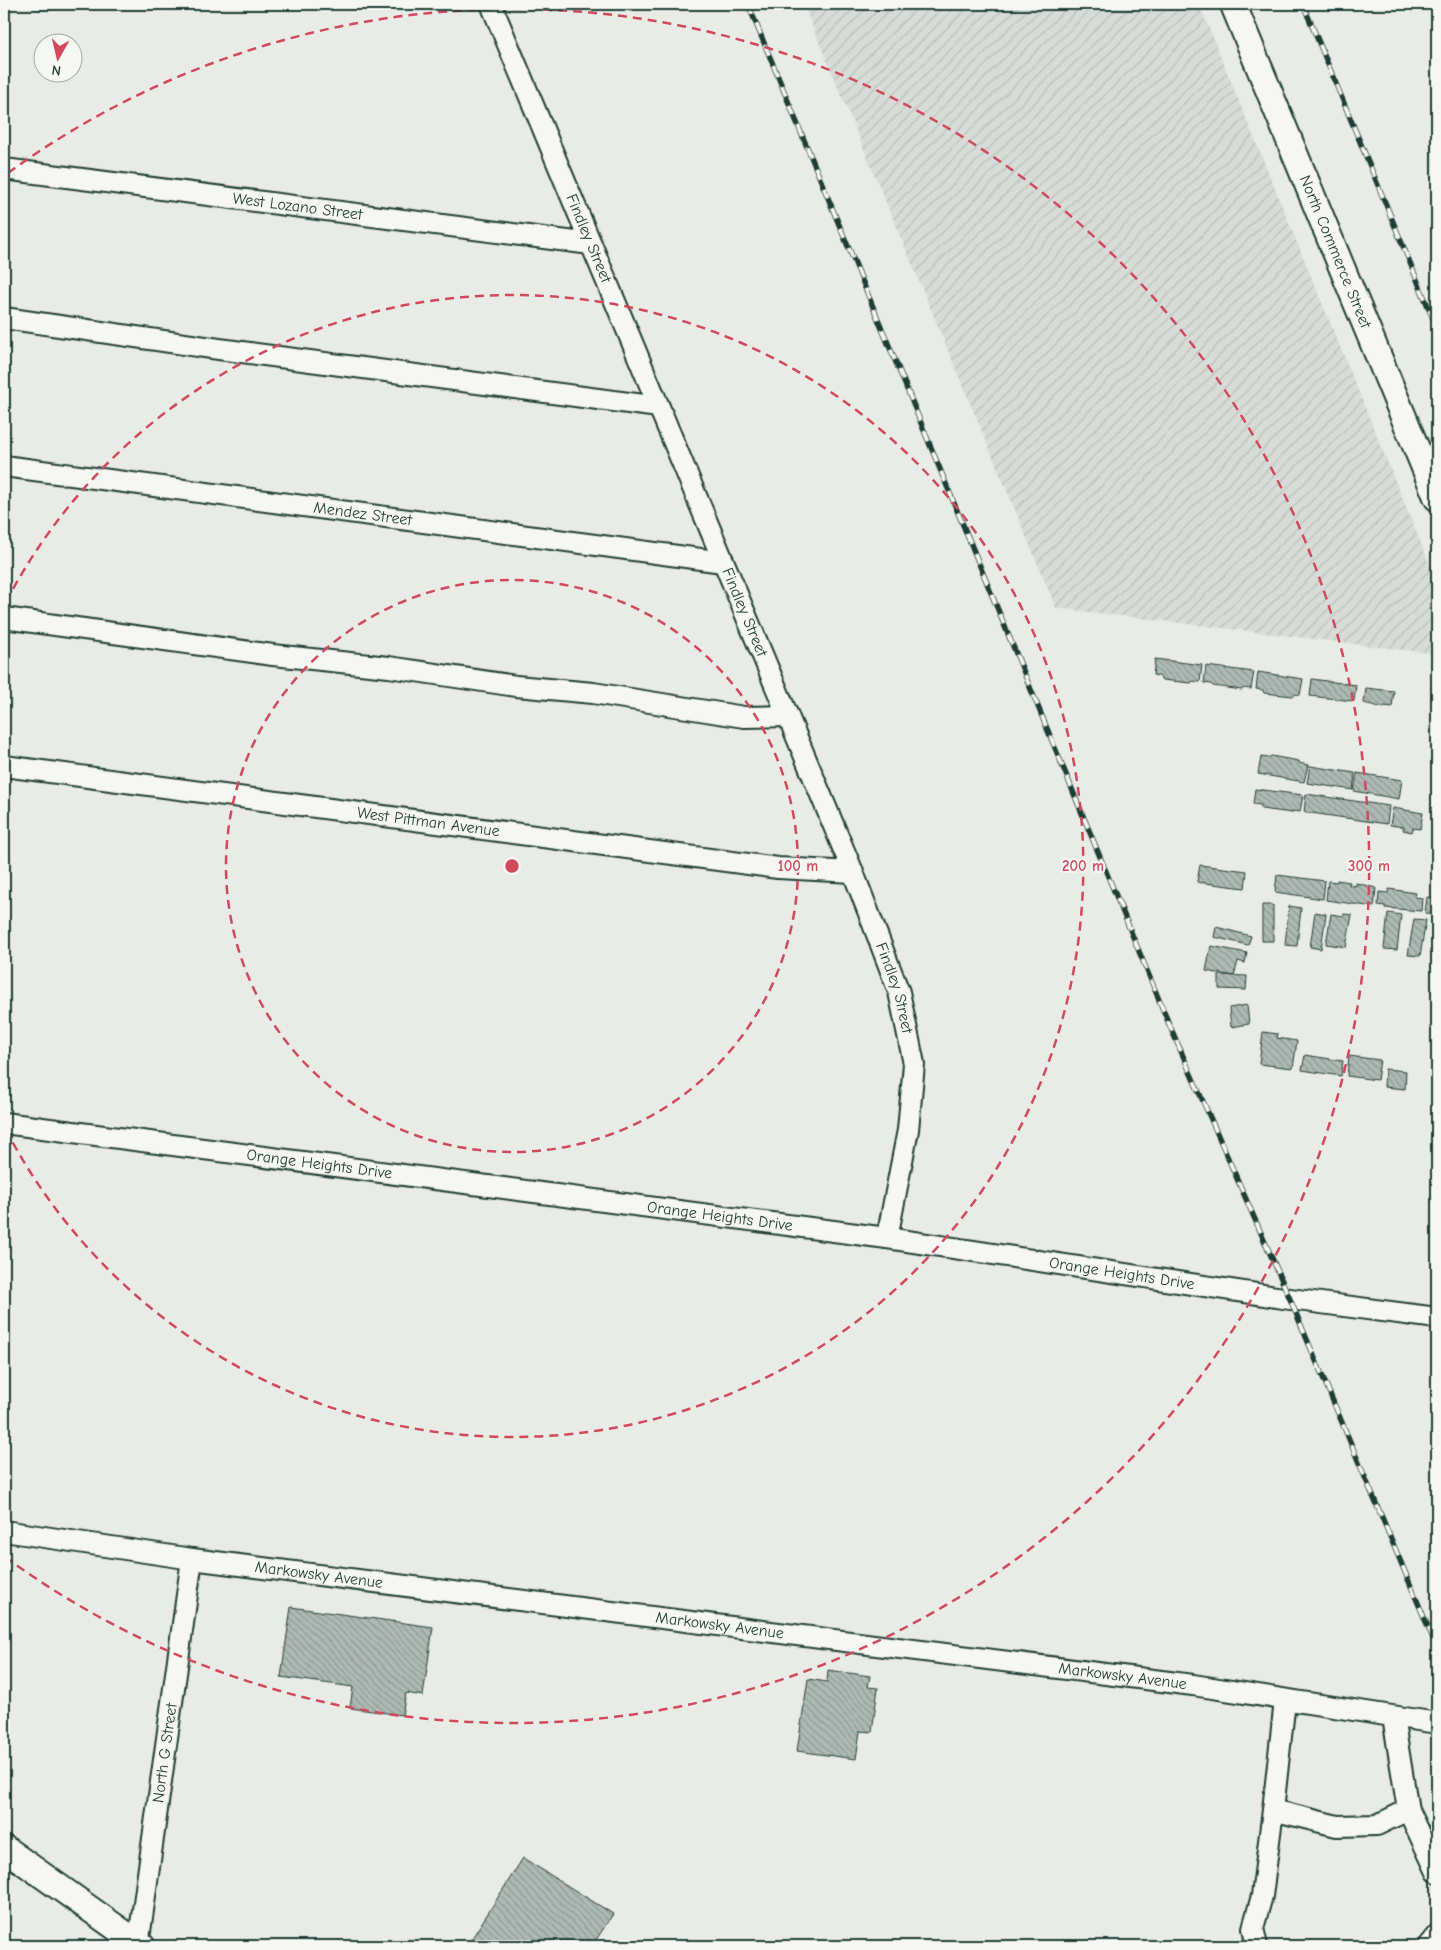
<svg xmlns="http://www.w3.org/2000/svg" width="1441" height="1950" viewBox="0 0 1441 1950" font-family="'Comic Neue',sans-serif">
  <defs>
    <pattern id="industrial-furrows" width="10" height="10" patternUnits="userSpaceOnUse" patternTransform="scale(1.25)"><rect width="10" height="10" fill="#d8dcd8"/><path d="M-1 1l2-2M0 10L10 0M9 11l2-2" fill="none" stroke="#b9beba"/></pattern>
    <pattern id="building-back-hatch" width="6" height="6" patternUnits="userSpaceOnUse" patternTransform="scale(1.25)"><rect width="6" height="6" fill="#b0bab5"/><path d="M-1 5l2 2M0 0l6 6M5-1l2 2" fill="none" stroke="#8f9894"/></pattern>
  </defs>
  <rect width="100%" height="100%" fill="#e9ebe7"/>
  <filter id="ink" filterUnits="userSpaceOnUse"><feTurbulence type="fractalNoise" baseFrequency=".02" numOctaves="2"/><feDisplacementMap in="SourceGraphic" scale="10" xChannelSelector="R" yChannelSelector="G"/><feConvolveMatrix kernelMatrix="1 2 1 2 8 2 1 2 1" color-interpolation-filters="sRGB"/></filter>
  <g filter="url(#ink)">
    <path fill="url(#industrial-furrows)" d="M803 4H1199L1437 582V654L1056 608Z"/>
    <path fill="url(#building-back-hatch)" stroke="#1f3d34" d="M1155 659 1202 665 1200 682 1193 681 1191 683 1162 680 1159 676 1153 675Z
      M1206 666 1254 672 1251 689 1244 688 1242 690 1213 686 1211 684 1204 683Z
      M1258 672 1303 679 1300 695 1296 694 1293 696 1264 693 1263 690 1256 689Z
      M1312 679 1356 685 1354 701 1310 696Z
      M1366 688 1394 691 1392 707 1384 706V708L1364 703Z
      M1271 756 1299 761V763L1308 765 1304 782 1258 774 1261 757 1268 758Z
      M1310 766 1355 773 1353 790 1307 783Z
      M1357 773 1402 780 1399 799 1354 791Z
      M1255 789 1303 795 1300 812 1292 811V813L1261 809V805L1253 804Z
      M1306 794 1389 806 1387 824 1304 812Z
      M1393 808 1423 813 1420 829 1413 828 1412 832 1403 830 1404 827 1390 825Z
      M1200 865 1247 871 1245 888 1197 882Z
      M1277 875 1325 881 1323 899 1275 892Z
      M1337 880 1350 882 1349 885 1356 886V883L1376 888 1374 907 1326 900 1328 881 1337 882Z
      M1389 889 1416 893 1415 897 1422 898 1421 911 1385 908V906L1378 905 1379 892 1388 893Z
      M1434 895 1437 896V914L1425 913 1427 897 1435 898Z
      M1262 905H1273V941H1262Z
      M1289 906 1301 908 1297 946 1285 945Z
      M1315 912 1326 914 1321 949 1310 947Z
      M1388 913 1401 915 1397 950 1384 949Z
      M1331 914 1343 916 1344 914 1352 915 1346 947 1326 944Z
      M1414 919 1426 920 1420 956 1408 955Z
      M1216 927 1251 936 1248 945 1214 937Z
      M1211 946 1247 953 1245 963 1238 961 1234 976 1206 971Z
      M1219 975 1247 976 1246 990 1219 989Z
      M1247 1005 1249 1024 1231 1027 1229 1008Z
      M1263 1032 1278 1034 1277 1038 1297 1041 1293 1068 1259 1064Z
      M1305 1055 1343 1061 1341 1076 1302 1070Z
      M1349 1056 1380 1060 1377 1080 1347 1076Z
      M1385 1069 1406 1071 1405 1089 1384 1087Z
      M291 1607 433 1627 423 1696 406 1693 402 1715 350 1708 353 1687 281 1677Z
      M828 1670 870 1676 868 1687 878 1688 872 1732 860 1731 856 1759 797 1751 808 1679 827 1682Z
      M523 1858 613 1914 592 1946H467Z"/>
    <g fill="none" stroke-linecap="round" stroke-linejoin="round">
      <g stroke="#1f3d34" stroke-width="24">
        <g id="minor">
          <path id="s1" d="M491 4 853 872 899 992 914 1064 908 1130 887 1238"/>
          <path id="s2" d="M4 169 591 244"/>
          <path d="M4 318 219 349 659 407"/>
          <path id="s3" d="M4 466 723 562"/>
          <path d="M4 618 273 655 389 667 516 686 593 693 744 717 788 716"/>
          <path id="s4" d="M4 766 778 868 853 872"/>
          <path id="s5" d="M4 1123 887 1238 1290 1299 1437 1318"/>
          <path id="s6" d="M4 1531 192 1559 1193 1685 1437 1723"/>
          <path d="M1285 1700 1273 1810 1337 1826 1377 1825 1408 1810 1393 1717"/>
          <path d="M1408 1810 1437 1872"/>
          <path id="s7" d="M138 1946 192 1559"/>
          <path d="M1257 1946 1253 1928 1262 1896 1273 1810"/>
          <path d="M1428 1946 1437 1935"/>
        </g>
      </g>
      <g stroke="#1f3d34" stroke-width="29">
        <g id="major">
          <path id="s8" d="M1233 4 1437 498"/>
          <path d="M4 1848 142 1946"/>
        </g>
      </g>
      <use href="#minor" stroke="#f6f6f2" stroke-width="20"/>
      <use href="#major" stroke="#f6f6f2" stroke-width="25"/>
      <g stroke="#1f3d34" stroke-width="5.5">
        <path id="rail" d="M748 4 1169 1024 1290 1299 1437 1648
          M1303 4 1437 328"/>
      </g>
      <use href="#rail" stroke="#f6f6f2" stroke-width="4" stroke-dasharray="11" stroke-linecap="butt"/>
    </g>
  </g>
  <g fill="none" stroke="#d1495b" stroke-width="2.5" stroke-dasharray="9 6">
    <circle cx="512" cy="866" r="286"/>
    <path d="M6 602A571 571 0 1 1 6 1130"/>
    <path d="M8 173A857 857 0 1 1 8 1559"/>
  </g>
  <g text-anchor="middle" dominant-baseline="central" stroke-width="4" stroke-linejoin="round" paint-order="stroke">
    <g font-size="16" fill="#1f3d34" stroke="#f6f6f2">
      <text stroke="none"><textPath href="#s2" startOffset="296">West Lozano Street</textPath></text>
      <text stroke="none"><textPath href="#s1" startOffset="254">Findley Street</textPath></text>
      <text stroke="none"><textPath href="#s8" startOffset="268">North Commerce Street</textPath></text>
      <text stroke="none"><textPath href="#s3" startOffset="362">Mendez Street</textPath></text>
      <text stroke="none"><textPath href="#s1" startOffset="659">Findley Street</textPath></text>
      <text stroke="none"><textPath href="#s4" startOffset="428">West Pittman Avenue</textPath></text>
      <text stroke="none"><textPath href="#s1" startOffset="1064">Findley Street</textPath></text>
      <text stroke="none"><textPath href="#s5" startOffset="318">Orange Heights Drive</textPath></text>
      <text stroke="none"><textPath href="#s5" startOffset="722">Orange Heights Drive</textPath></text>
      <text stroke="none"><textPath href="#s5" startOffset="1128">Orange Heights Drive</textPath></text>
      <text stroke="none"><textPath href="#s6" startOffset="318">Markowsky Avenue</textPath></text>
      <text stroke="none"><textPath href="#s6" startOffset="722">Markowsky Avenue</textPath></text>
      <text stroke="none"><textPath href="#s6" startOffset="1128">Markowsky Avenue</textPath></text>
      <text stroke="none"><textPath href="#s7" startOffset="195">North G Street</textPath></text>
    </g>
  </g>
  <circle cx="512" cy="866" r="8" fill="#d1495b" stroke="#f6f6f2" stroke-width="2.5"/>
  <g font-size="15" text-anchor="middle" font-weight="bold" fill="#d1495b" stroke="#f6f6f2" stroke-width="4" stroke-linejoin="round" paint-order="stroke">
    <text x="798" y="871">100 m</text>
    <text x="1083" y="871">200 m</text>
    <text x="1369" y="871">300 m</text>
  </g>
  <rect width="1441" height="1950" fill="none" stroke="#f6f6f2" stroke-width="20"/>
  <rect x="10" y="10" width="1421" height="1930" fill="none" stroke="#1f3d34" stroke-width="2" filter="url(#ink)"/>
  <g transform="translate(58 58) rotate(188)"><circle r="24" fill="#f6f6f2" stroke="#a0aca6"/>
  <path d="M0-4L9 19L0 12L-9 19Z" fill="#d1495b"/>
  <text y="-8" font-size="14" font-weight="bold" text-anchor="middle" fill="#1f3d34">N</text>
  </g>
</svg>
